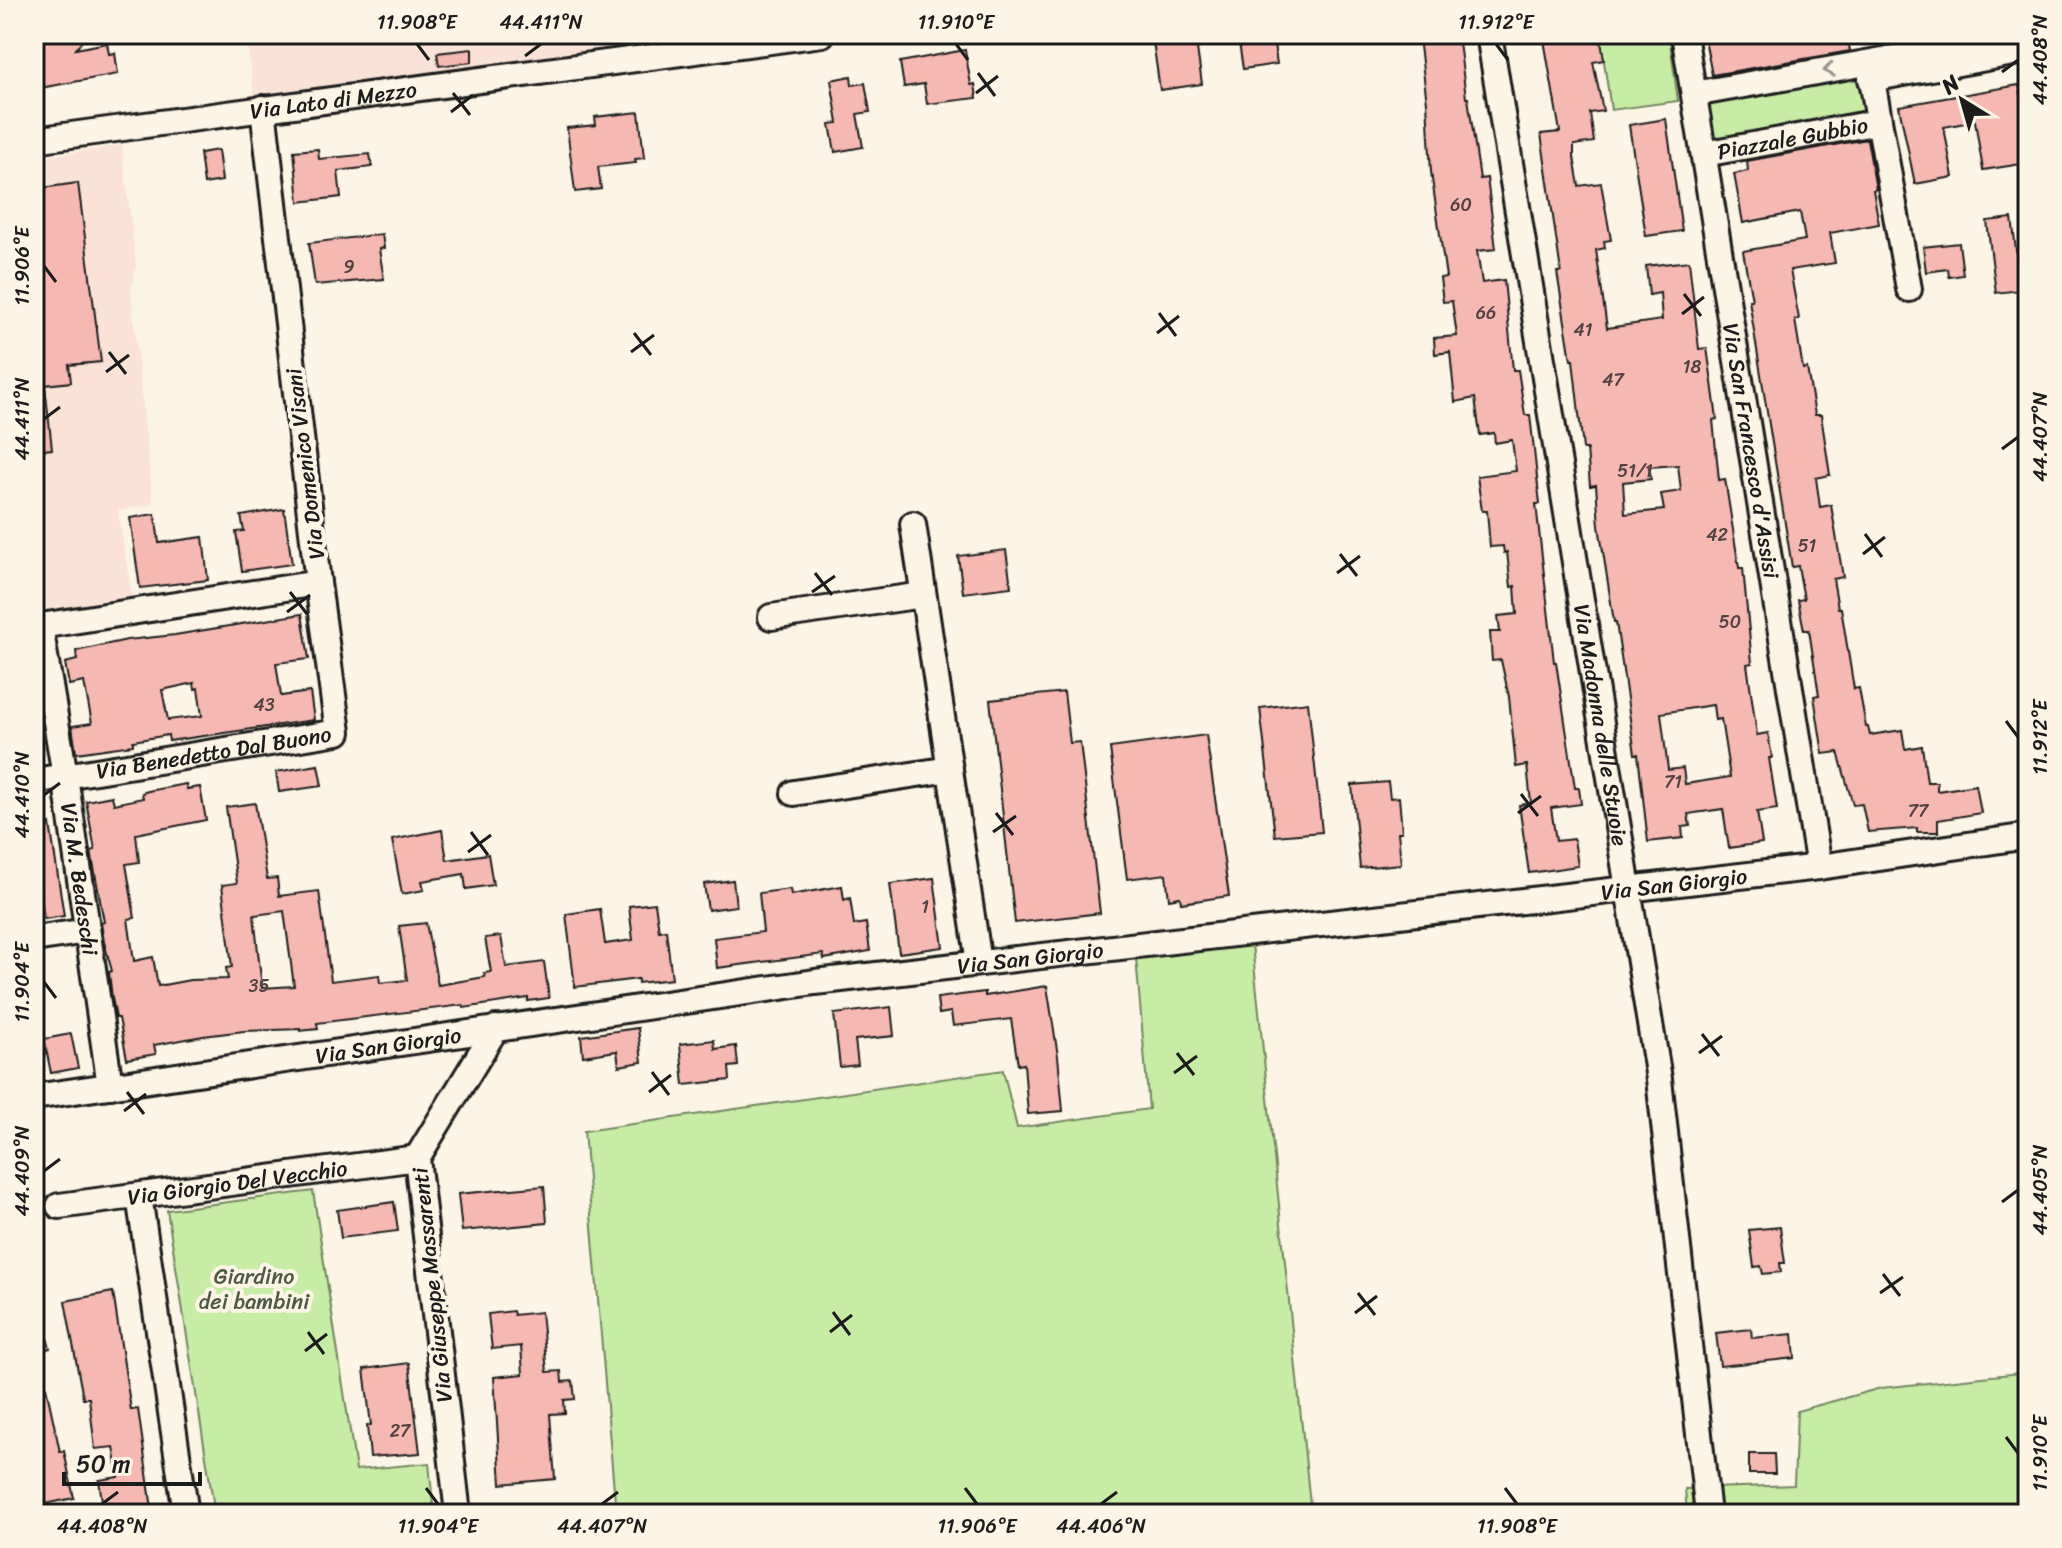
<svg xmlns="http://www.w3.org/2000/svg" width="2062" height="1548" viewBox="0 0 2062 1548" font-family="Sriracha,sans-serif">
  <rect width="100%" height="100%" fill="#fcf5e5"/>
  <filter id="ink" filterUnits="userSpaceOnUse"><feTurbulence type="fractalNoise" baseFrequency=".0125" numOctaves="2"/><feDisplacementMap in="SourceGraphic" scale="16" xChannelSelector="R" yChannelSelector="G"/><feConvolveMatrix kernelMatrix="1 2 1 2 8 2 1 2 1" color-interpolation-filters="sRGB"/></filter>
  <g filter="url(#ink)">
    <path fill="#fae3d6" d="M246 34H746L254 98Z
      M122 145 136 265 131 291 153 504 118 511 133 602 34 616V158Z"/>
    <path fill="#c7eca6" stroke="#728461" stroke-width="2" d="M1600 34H1669L1678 101 1611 110Z
      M1869 63 1879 122 1704 154 1694 94Z
      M1252 944 1311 1514H616L584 1131 1003 1070 1017 1128 1149 1109 1136 958Z
      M313 1191 356 1470 429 1463 434 1514H215L167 1210Z
      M2028 1372V1514H1687L1685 1489 1794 1485 1797 1411 1881 1388Z"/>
    <path fill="#f5b9b2" stroke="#1c1c1c" stroke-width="2" fill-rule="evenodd" d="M49 34H88L76 49 107 43 109 54 115 53 118 74 40 88 34 53Z
      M1152 34H1195L1202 84 1160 90Z
      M1458 34 1466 98H1468L1480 179 1487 178 1496 249 1477 251 1482 283 1504 280 1513 370H1518L1525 415H1530L1540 504H1536L1554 662H1556L1575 788H1579L1581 804 1551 808 1556 841 1574 839 1578 866 1529 873 1519 805 1531 803 1527 765 1516 767 1509 697 1501 660 1492 661 1490 632H1500L1498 616 1517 614 1515 586 1511 587 1507 552 1504 553 1503 546 1490 547 1487 511H1482L1477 476 1516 471 1512 440 1495 443 1494 433 1480 435 1475 398 1455 402 1450 352 1435 354 1434 338 1457 336 1452 301 1443 302 1440 278 1446 277 1431 172 1427 103 1419 38Z
      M1543 34H1600L1604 60 1593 62 1603 111 1590 113 1594 142 1574 145V157L1579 186 1601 183 1611 240 1604 241 1605 248 1596 250 1607 328 1662 320 1660 293 1649 295 1646 266 1689 261 1699 349 1707 348 1711 375 1717 419 1713 420 1719 480 1725 479 1739 568H1743L1752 663 1747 664 1757 735 1768 733 1772 758H1769L1777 809 1757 812 1762 843 1729 848 1723 809 1688 814 1690 826 1682 827 1683 838 1648 842 1638 754H1635L1616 622H1614L1599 526 1596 485 1590 486 1587 449H1583L1573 360H1571L1557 272H1561L1541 134 1560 132ZM1678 465 1681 491 1661 494 1664 510 1625 514 1623 482 1651 479 1649 467ZM1713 705 1715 720 1721 719 1730 777 1685 784 1683 768 1668 770 1661 713Z
      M1704 34H1847L1850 51 1712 75Z
      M1273 37 1277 64 1243 69 1239 43Z
      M472 49V62L439 66 437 53Z
      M965 50 971 85 975 84 977 98 927 104 924 84 904 87 900 62Z
      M851 76 852 85 865 83 868 100 870 112 857 114 863 147 835 152 830 124 838 123 831 80Z
      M2019 85 2028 127V163L1983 170 1975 121 1944 127 1953 177 1915 184 1899 106Z
      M639 112 644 158 635 159 636 163 598 167 601 189 575 192 567 128 596 125 595 117Z
      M1666 119 1682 231 1646 236 1629 125Z
      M1867 139 1876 189 1873 190 1879 224 1830 233 1835 263 1790 270 1799 319 1795 320 1803 369 1807 368 1815 415H1821L1830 475 1816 478 1820 507 1831 505 1843 577 1833 579 1838 608H1841L1854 689 1859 688 1866 727H1868L1870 735 1902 730 1905 749 1922 746 1927 782H1937V791L1976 785 1981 813 1938 820V832H1917V828L1868 832 1862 804 1853 805 1838 752 1823 754 1814 696 1819 695 1809 630H1804L1798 600 1804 599 1798 566 1792 567 1749 300H1752L1743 251 1805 240 1800 212 1743 223 1734 174 1748 171 1747 161Z
      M318 149 319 159 370 154 372 167 338 171 341 197 299 202 294 151Z
      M218 150 222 181 204 184 200 153Z
      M78 183 101 362 69 365 71 382 45 385 52 449 34 451V189Z
      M2012 218 2021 290 1996 293 1987 221Z
      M382 234 384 248 379 249 384 279 315 285 309 243Z
      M1959 243 1963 275 1949 277 1948 269 1926 272 1923 247Z
      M284 509 292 564 242 571 236 532 244 531 241 516Z
      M155 514 159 543 203 537 208 580 140 588 130 518Z
      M1006 550 1011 587 963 593 958 556Z
      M302 614 309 659 276 663 281 696 310 692 314 720 169 741 168 735 133 741V745L76 753 72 726 92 723 84 682 69 685 65 663 77 660 76 651 127 640 175 635ZM194 683 195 689 198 688 202 716 168 720 162 690Z
      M1064 692 1070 743 1080 742 1100 913 1015 923 990 700Z
      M1308 702 1322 832 1275 836 1260 708Z
      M1206 735 1229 896 1181 903 1180 897 1169 899 1166 874 1127 879 1110 748Z
      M318 765 322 786 279 792 276 772Z
      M1388 782 1390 798 1399 797 1402 832H1398L1401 864 1360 868 1352 785Z
      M186 784 187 789 200 787 206 820 136 834 139 862 126 864 135 918 128 919 134 961 153 957 158 986 190 980 228 979 226 968 232 967 222 885 237 883 226 807 255 803 267 879 277 878 279 896 319 891 331 981 379 975 380 983 407 980 399 926 426 923 438 985 485 977 484 973 491 972 485 938 501 936 506 967 544 962 549 998 528 1001V998L464 1008 463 1005 317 1023 318 1029 300 1031V1029L244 1031 203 1036 154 1045 156 1054 127 1059 119 1018H116L112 998 109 972 112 971 104 942 101 923 104 922 91 851 95 850 86 801 112 796 114 804 143 798 142 793 148 791ZM284 911 294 986 262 988 254 915Z
      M50 824 64 916 44 919 39 880 34 881V827Z
      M442 830 447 860 488 854 493 885 466 889 464 874 422 881 424 890 402 894 392 840Z
      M934 878 943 947 899 953 890 884Z
      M733 880 736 906 708 910 704 884Z
      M842 886 844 900 850 898 854 925 866 923 870 951 824 959 823 954 717 968 714 938 763 932 759 893 790 889 791 895Z
      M655 903 659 931 666 930 672 979 638 983V979L575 987 566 914 600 909 605 944 633 940 629 906Z
      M1047 986 1058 1056 1063 1111 1028 1114 1024 1064 1018 1065 1011 1019 953 1026 951 1012 939 1014 937 998 985 992V996Z
      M891 1007 894 1036 855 1040 858 1065 840 1067 834 1014Z
      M638 1028 642 1062 619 1066 617 1051 583 1056 581 1036Z
      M71 1034 78 1068 51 1073 44 1039Z
      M714 1040 715 1049 736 1046 738 1066 729 1067 730 1080 684 1085 680 1044Z
      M544 1186 547 1223 462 1231 458 1194Z
      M394 1202 398 1231 341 1238 337 1210Z
      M1780 1227 1785 1263H1780L1781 1272 1763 1274 1761 1266 1754 1267 1749 1230Z
      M113 1292 131 1410 138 1409 152 1509 119 1513 118 1506 103 1508 99 1480 119 1477 114 1447 95 1449 89 1398H83L65 1301Z
      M38 1307 50 1348 34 1353V1308Z
      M513 1311 514 1315 541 1312 547 1372 561 1371 562 1382 573 1381 575 1399 564 1400 565 1413 550 1414 555 1479 501 1484 494 1377 523 1374 521 1346 492 1349 488 1314Z
      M1751 1329 1752 1338 1793 1334 1795 1358 1720 1366 1716 1333Z
      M409 1363 420 1453 370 1457 367 1426 371 1425 364 1369Z
      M46 1387 60 1452 64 1451 74 1498 41 1505 34 1473V1390Z
      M1749 1454H1774L1775 1474H1749Z"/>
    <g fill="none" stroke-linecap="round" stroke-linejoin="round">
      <g stroke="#1c1c1c" stroke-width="30">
        <g id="minor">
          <path id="s1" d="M1489 34 1659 1079 1708 1514"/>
          <path id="s2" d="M1684 34 1819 867"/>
          <path d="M1869 63 1909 289"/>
          <path d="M1694 94 2016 36 2019 52 1871 79"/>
          <path id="s3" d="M34 140 822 34"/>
          <path id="s4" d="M1704 154 1879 122"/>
          <path d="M913 524 979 963"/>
          <path d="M771 617 923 595"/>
          <path id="s5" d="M40 626 65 776 110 1086"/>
          <path d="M34 627 318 583 263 108"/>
          <path id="s6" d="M34 781 338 732 318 583"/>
          <path d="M794 793 950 769"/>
          <path d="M34 939 87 931"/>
          <path id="s7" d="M34 1097 815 982 1819 867 2028 836"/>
          <path d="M139 1196 186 1514"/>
          <path id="s8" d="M59 1206 417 1158"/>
          <path d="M458 1514 417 1158 496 1028"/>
        </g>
      </g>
      <use href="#minor" stroke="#fcf5e5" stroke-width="24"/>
    </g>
    <defs><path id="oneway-chevron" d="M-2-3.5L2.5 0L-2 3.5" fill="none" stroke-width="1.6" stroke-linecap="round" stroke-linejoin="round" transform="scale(2)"/></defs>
    <use stroke="#97938b" href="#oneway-chevron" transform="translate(1829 70) rotate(170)"/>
  </g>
  <path fill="none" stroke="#1c1c1c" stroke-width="3" d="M417 44 429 60M956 44 968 60M1496 44 1508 60M525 56 541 44M2002 72 2018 60M978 73 995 96M453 93 470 115M976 93 998 76M451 112 473 95M44 266 56 282M1684 294 1701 316M1159 313 1176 336M1682 314 1704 297M634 333 651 355M1157 333 1179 316M109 352 126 374M631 352 654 335M106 372 129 355M44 419 60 407M2002 449 2018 437M1865 534 1882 557M1340 554 1357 576M1863 554 1885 537M815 573 832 595M1337 573 1360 556M290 592 307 614M812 592 835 576M287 612 310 595M2006 721 2018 737M1521 794 1538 816M44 795 60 783M996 813 1013 835M1518 813 1541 796M471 832 488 855M993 832 1016 816M468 852 491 835M44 982 56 998M1702 1034 1719 1056M1177 1053 1194 1075M1699 1053 1722 1036M652 1072 669 1095M1174 1073 1197 1056M127 1092 144 1114M649 1092 671 1075M124 1111 146 1094M44 1171 60 1159M2002 1202 2018 1190M1883 1274 1900 1296M1358 1293 1375 1315M1880 1293 1903 1277M833 1312 850 1335M1355 1313 1377 1296M308 1332 324 1354M830 1332 852 1315M305 1351 327 1334M2006 1437 2018 1453M426 1488 438 1504M965 1488 977 1504M1505 1488 1517 1504M102 1504 118 1492M602 1504 618 1492M1101 1504 1117 1492"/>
  <g text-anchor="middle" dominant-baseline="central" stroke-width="8" stroke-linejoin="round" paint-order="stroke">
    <g font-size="18" fill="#524342">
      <text x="1461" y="205">60</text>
      <text x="349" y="267">9</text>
      <text x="1486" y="313">66</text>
      <text x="1583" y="330">41</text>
      <text x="1692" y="367">18</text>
      <text x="1613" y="380">47</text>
      <text x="1635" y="471">51/1</text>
      <text x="1717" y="535">42</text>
      <text x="1807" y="546">51</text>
      <text x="1730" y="622">50</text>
      <text x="264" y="705">43</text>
      <text x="1673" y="782">71</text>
      <text x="1918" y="811">77</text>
      <text x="925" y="907">1</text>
      <text x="259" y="986">35</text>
      <text x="400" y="1431">27</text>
    </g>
    <g font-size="22" fill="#1c1c1c" stroke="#fcf5e5">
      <text stroke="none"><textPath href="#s3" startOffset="302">Via Lato di Mezzo</textPath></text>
      <text stroke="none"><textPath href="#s4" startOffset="90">Piazzale Gubbio</textPath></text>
      <text stroke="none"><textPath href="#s2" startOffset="422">Via San Francesco d'Assisi</textPath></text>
      <text transform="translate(305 464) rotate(-97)">Via Domenico Visani</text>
      <text stroke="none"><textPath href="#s1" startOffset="700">Via Madonna delle Stuoie</textPath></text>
      <text stroke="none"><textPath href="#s6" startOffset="182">Via Benedetto Dal Buono</textPath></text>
      <text stroke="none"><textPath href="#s5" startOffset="256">Via M. Bedeschi</textPath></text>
      <text stroke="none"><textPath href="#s7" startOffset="1654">Via San Giorgio</textPath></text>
      <text stroke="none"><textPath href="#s7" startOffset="1006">Via San Giorgio</textPath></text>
      <text stroke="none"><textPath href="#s7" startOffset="358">Via San Giorgio</textPath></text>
      <text stroke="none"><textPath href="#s8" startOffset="180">Via Giorgio Del Vecchio</textPath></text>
      <text transform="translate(432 1285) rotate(-96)">Via Giuseppe Massarenti</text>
    </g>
    <g font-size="22" fill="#4f5a45" stroke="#fcf5e5">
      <text x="254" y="1276">Giardino<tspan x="254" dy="25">dei bambini</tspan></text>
    </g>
  </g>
  <rect width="2062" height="1548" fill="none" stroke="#fcf5e5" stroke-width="88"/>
  <g transform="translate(1962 100) rotate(323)" stroke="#fcf5e5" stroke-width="6" paint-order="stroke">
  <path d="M0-6L14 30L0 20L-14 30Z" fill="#1c1c1c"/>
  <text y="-12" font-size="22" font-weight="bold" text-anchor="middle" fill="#1c1c1c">N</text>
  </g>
  <path d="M64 1472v12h136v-12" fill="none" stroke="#1c1c1c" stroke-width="4"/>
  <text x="76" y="1472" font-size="24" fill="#1c1c1c" stroke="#fcf5e5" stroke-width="6" paint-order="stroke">50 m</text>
  <rect x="44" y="44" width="1974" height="1460" fill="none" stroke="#1c1c1c" stroke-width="3"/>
  <g font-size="20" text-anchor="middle" fill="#1c1c1c">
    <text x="417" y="29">11.908°E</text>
    <text x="541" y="29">44.411°N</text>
    <text x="956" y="29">11.910°E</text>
    <text x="1496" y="29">11.912°E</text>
    <text transform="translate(2040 60) rotate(-90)" y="7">44.408°N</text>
    <text transform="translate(22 266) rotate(-90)" y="7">11.906°E</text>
    <text transform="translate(22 419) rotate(-90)" y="7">44.411°N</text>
    <text transform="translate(2040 437) rotate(-90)" y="7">44.407°N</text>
    <text transform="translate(2040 737) rotate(-90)" y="7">11.912°E</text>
    <text transform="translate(22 795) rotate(-90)" y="7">44.410°N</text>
    <text transform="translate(22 982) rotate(-90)" y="7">11.904°E</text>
    <text transform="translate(22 1171) rotate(-90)" y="7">44.409°N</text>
    <text transform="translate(2040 1190) rotate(-90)" y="7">44.405°N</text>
    <text transform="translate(2040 1453) rotate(-90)" y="7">11.910°E</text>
    <text x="102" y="1533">44.408°N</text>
    <text x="438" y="1533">11.904°E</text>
    <text x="602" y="1533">44.407°N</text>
    <text x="977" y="1533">11.906°E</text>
    <text x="1101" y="1533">44.406°N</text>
    <text x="1517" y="1533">11.908°E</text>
  </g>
</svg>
